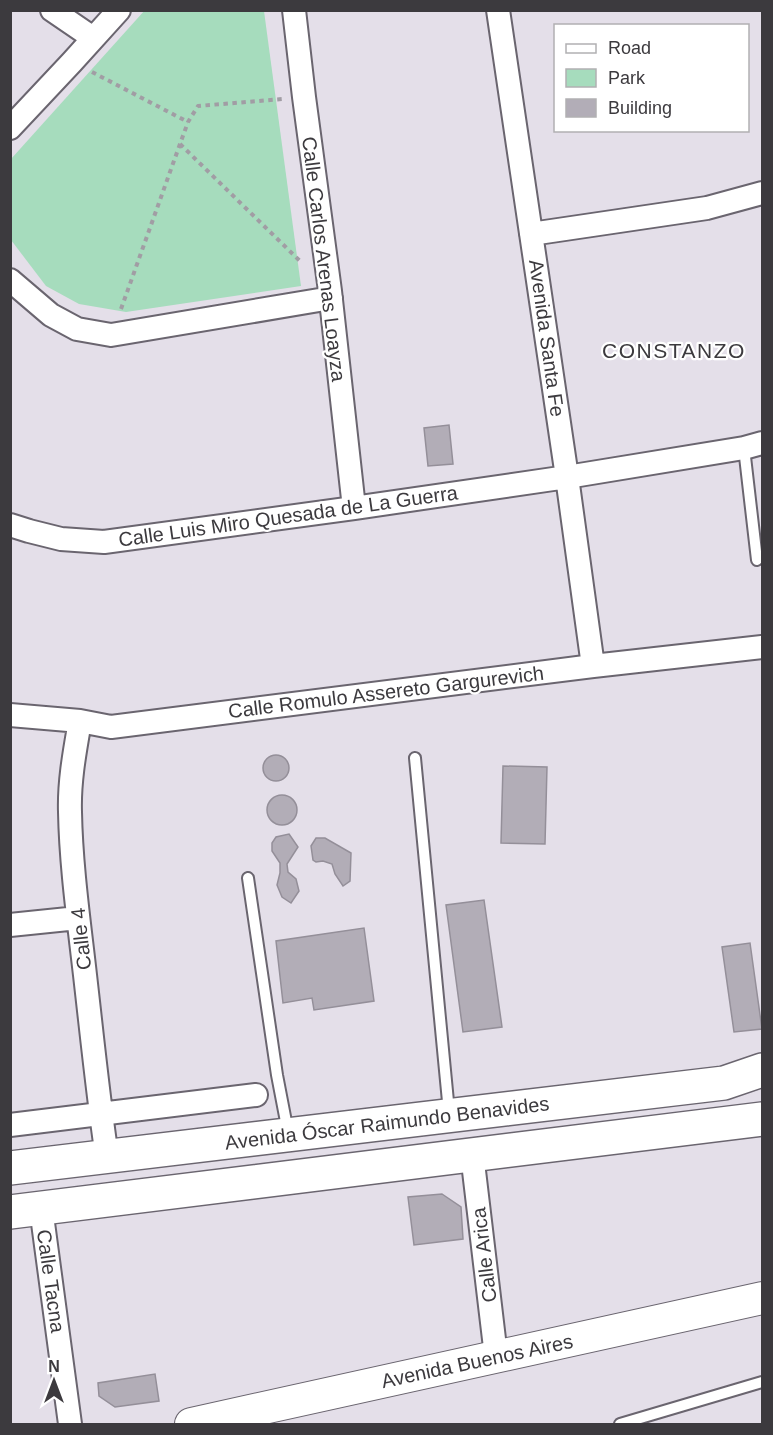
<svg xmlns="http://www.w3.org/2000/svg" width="773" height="1435" viewBox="0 0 773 1435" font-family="Helvetica,sans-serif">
  <rect width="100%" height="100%" fill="#e4dfe9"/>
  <path fill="#a6dcbd" d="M145 10 264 11 301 286 126 312 79 304 46 286 11 240V159Z"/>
  <path fill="#b2adb7" stroke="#948f99" stroke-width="1.5" d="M449 425 453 464 428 466 424 428Z
    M263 768a13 13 0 1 1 26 0a13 13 0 1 1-26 0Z
    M503 766 547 767 545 844 501 843Z
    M267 810a15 15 0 1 1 30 0a15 15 0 1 1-30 0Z
    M289 834 298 847 287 864 288 872 296 879 299 891 291 903 282 897 277 885 280 873V863L272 851V843L276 837Z
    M316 838H325L351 853 350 881 343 886 335 874 332 864 323 861 316 862 313 860 311 846Z
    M484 900 502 1027 463 1032 446 905Z
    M364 928 374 1001 314 1010 312 998 283 1003 276 941Z
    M750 943 762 1029 734 1032 722 947Z
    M442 1194 461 1207 463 1239 414 1245 408 1197Z
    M155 1374 159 1401 115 1407 99 1396 98 1383Z"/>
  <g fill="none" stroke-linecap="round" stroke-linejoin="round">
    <g stroke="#6a656f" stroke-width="14">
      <path id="lane" d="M744 448 757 560
        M415 758 449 1112
        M248 878 277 1075 288 1132
        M620 1424 762 1382"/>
    </g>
    <g stroke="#6a656f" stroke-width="26">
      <path id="street" d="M52 10 93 38
        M294 10 304 97 330 291 354 508
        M498 10 567 477 593 666
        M10 128 72 62 119 10
        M531 234 707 208 762 193
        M10 280 51 315 77 329 111 335 331 298
        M10 525 29 531 61 539 104 542 354 508 567 477 744 448 762 443
        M10 715 80 721 111 727 593 666 762 647
        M80 721C75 750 69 781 70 812 71 866 79 922 85 975 92 1036 98 1096 107 1157
        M10 925 78 918
        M10 1125 256 1095
        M472 1154 496 1356
        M41 1208 70 1424"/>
    </g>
    <g stroke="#6a656f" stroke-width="34">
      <path id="secondary" d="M191 1424 762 1298"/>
    </g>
    <g stroke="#6a656f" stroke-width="36">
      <path id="primary" d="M10 1168 724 1083 762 1070
        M10 1212 762 1119"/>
    </g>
    <path stroke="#a19da4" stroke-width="4" stroke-dasharray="4.5 4.5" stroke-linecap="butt" d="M92 72 188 122
      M180 144 302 263
      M121 309 180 144 188 122 198 106 282 99"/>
    <use href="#lane" stroke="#fff" stroke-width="10"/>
    <use href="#street" stroke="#fff" stroke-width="22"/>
    <use href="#secondary" stroke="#fff" stroke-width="32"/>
    <use href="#primary" stroke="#fff" stroke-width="33"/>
  </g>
  <g text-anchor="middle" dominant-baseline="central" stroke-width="4.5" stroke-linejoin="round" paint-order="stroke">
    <g font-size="20" fill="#3c3a3e" stroke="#fff">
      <text transform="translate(324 259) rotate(83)">Calle Carlos Arenas Loayza</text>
      <text transform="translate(547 338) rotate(82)">Avenida Santa Fe</text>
      <text transform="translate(288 516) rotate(-8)">Calle Luis Miro Quesada de La Guerra</text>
      <text transform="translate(386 692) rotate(-7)">Calle Romulo Assereto Gargurevich</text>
      <text transform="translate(81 939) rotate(-96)">Calle 4</text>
      <text transform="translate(387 1123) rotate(-7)">Avenida Óscar Raimundo Benavides</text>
      <text transform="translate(484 1255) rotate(-97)">Calle Arica</text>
      <text transform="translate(51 1281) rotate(82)">Calle Tacna</text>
      <text transform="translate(477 1361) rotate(-12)">Avenida Buenos Aires</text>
    </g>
    <g font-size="21" letter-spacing="1.5" fill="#3c3a3e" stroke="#fff">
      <text x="674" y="350">CONSTANZO</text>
    </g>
  </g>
  <rect width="773" height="1435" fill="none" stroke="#3c3a3e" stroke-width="24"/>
  <rect x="554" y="24" width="195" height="108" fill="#ffffff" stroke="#b1b0b2" stroke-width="1.5"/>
  <rect x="566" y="44" width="30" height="9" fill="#ffffff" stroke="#b1b0b2" stroke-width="1.5"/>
  <text x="608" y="54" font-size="18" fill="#3c3a3e">Road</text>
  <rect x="566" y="69" width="30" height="18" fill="#a6dcbd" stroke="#b1b0b2" stroke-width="1.5"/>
  <text x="608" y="84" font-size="18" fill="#3c3a3e">Park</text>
  <rect x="566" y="99" width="30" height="18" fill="#b2adb7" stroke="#b1b0b2" stroke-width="1.5"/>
  <text x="608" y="114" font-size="18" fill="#3c3a3e">Building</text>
  <g transform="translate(54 1381)" stroke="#ffffff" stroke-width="4.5" paint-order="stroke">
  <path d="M0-4.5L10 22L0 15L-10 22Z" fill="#3c3a3e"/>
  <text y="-9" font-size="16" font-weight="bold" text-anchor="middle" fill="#3c3a3e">N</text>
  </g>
</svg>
